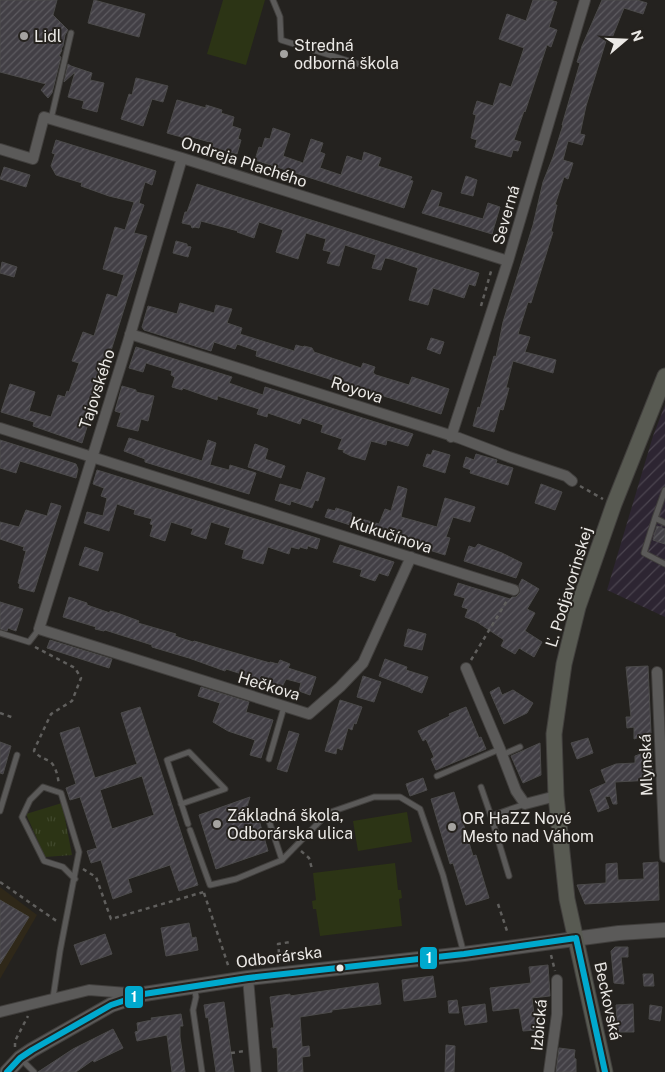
<svg xmlns="http://www.w3.org/2000/svg" width="665" height="1072" viewBox="0 0 665 1072" font-family="'Public Sans',sans-serif">
  <defs>
    <pattern id="industrial-furrows" width="10" height="10" patternUnits="userSpaceOnUse" patternTransform="scale(1.25)"><rect width="10" height="10" fill="#2d2532"/><path d="M-1 1l2-2M0 10L10 0M9 11l2-2" fill="none" stroke="#4c4550"/></pattern>
    <pattern id="grass-tufts" width="24" height="20" patternUnits="userSpaceOnUse" patternTransform="scale(1.25)"><rect width="24" height="20" fill="#2c3415"/><path d="M3 7l-1-3M5 7V3M7 7l1-3M15 17l-1-3M17 17v-4M19 17l1-3" fill="none" stroke="#40482c"/></pattern>
    <pattern id="building-hatch" width="6" height="6" patternUnits="userSpaceOnUse" patternTransform="scale(1.25)"><rect width="6" height="6" fill="#423f45"/><path d="M-1 1l2-2M0 6l6-6M5 7l2-2" fill="none" stroke="#5d5b60"/></pattern>
  </defs>
  <rect width="100%" height="100%" fill="#24221f"/>
  <path fill="#2f2819" d="M0 887 37 915 0 979Z"/>
  <path fill="url(#industrial-furrows)" d="M665 405V617L607 590 653 436Z"/>
  <path fill="url(#grass-tufts)" d="M62 803 72 855 45 857 26 814Z"/>
  <path fill="#2c3415" d="M223 0H265L246 65 207 54Z
    M407 812 412 842 358 851 353 821Z
    M395 863 398 890H401L402 898 399 899 402 926 320 936 316 909H313L312 901 316 900 313 873Z"/>
  <path fill="url(#building-hatch)" stroke="#4b4a4a" fill-rule="evenodd" d="M0 0H57L53 15 68 30 65 35 63 46 61 49 62 50 59 56 61 57 52 93 48 98 41 90 46 84 0 72Z
    M94 0 145 14 139 37 88 23Z
    M533 0H550L557 2 549 27 557 30 551 47 547 45 525 112 524 111 514 140 521 142 518 151 513 150 511 157 475 147 477 140 471 138 476 115 473 114 477 101 493 106 500 83 511 87 524 48 499 39 507 14 526 21Z
    M602 0H637L647 3 643 14 624 8 610 43 606 41 586 106 580 134 585 135 582 145 568 141 563 160 573 163 568 179 564 177 555 205H557L551 232H553L531 303 528 302 518 334 530 337 525 352 556 360 553 373 513 361 506 388H509L503 410 500 409 494 432 473 426 478 407 480 408 494 356 496 357 503 322 533 225 543 182 553 157 563 125H562L580 63 577 62 582 46Z
    M68 64 71 66 92 73 90 80 104 83 97 112 82 108 84 101 68 97 75 72 64 82Z
    M136 78 168 86 163 102 152 99 143 126 121 119 129 94 132 95Z
    M177 100 206 108V105L222 110 221 113 234 117 232 126 241 129 238 139 241 140 237 154 212 147 213 143 192 137V140L167 133Z
    M273 128 290 134 283 156 303 163 311 139 323 143 320 152 325 154 320 168 341 175 347 156 362 161 364 152 381 158 378 166 412 177 410 180 413 181 404 208 255 160 259 147 262 148 265 138 270 139Z
    M56 140 156 171 152 185 145 182 139 203 144 205 134 233 147 236 82 443 33 426 34 422 1 412 10 384 35 392 29 411 51 417 58 395 65 397 67 391 69 392 79 363 72 361 83 332 94 336 107 294 117 297 124 275 103 269 115 227 125 230 134 202 109 196 81 186 82 183 56 175 51 166 55 154 52 153Z
    M4 167 30 175 26 187 0 179Z
    M466 176 477 180 473 196 461 193Z
    M197 184 479 273 475 286 469 284 464 298 433 288 428 305 409 300 418 268 391 259 385 258 381 270 372 268 376 255 345 245 339 266 327 263 331 252 323 250 326 239 306 233 298 259 276 252 283 230 259 222 254 238 237 232 238 231 201 221 199 228 195 227 192 228 191 225 182 223 185 212H187Z
    M432 190 442 193 438 206 483 219 488 203 500 207 492 234 422 213Z
    M176 241 187 244V246L191 247 188 257 173 253Z
    M2 262 17 267 14 277 0 273Z
    M180 303 214 313 216 305 232 309 227 323 242 328 240 334 294 351 296 345 303 347 304 346 312 348 314 352 361 368 363 363 375 367 373 373 376 375 409 385 412 377 449 389 441 414 256 356 257 351 237 344 235 349 214 342 211 351 144 330 142 327 148 306 177 314Z
    M431 338 444 342 440 354 427 349Z
    M136 347 232 377 229 383 263 395 265 387 413 434 408 446 387 440 386 445 371 441 365 460 351 456 343 452 344 450 338 449 342 439 321 432 323 425 302 418 300 424 268 413 267 417 257 414 259 409 218 396 217 400 183 388 182 390 172 387 175 377 171 375 172 371 146 363 143 372 129 368Z
    M122 386 136 390V392L154 396 148 421 141 419 138 431 117 426 121 413 115 411Z
    M129 438 202 461 208 440 216 443 210 465 229 470 230 465 256 473 249 494 145 462V459L124 451Z
    M0 440 76 464 78 469 76 478 20 461 16 473 0 468Z
    M255 444 268 449 265 459 285 466 281 478 248 467Z
    M433 450 450 455 445 473 423 466 427 454 431 455Z
    M476 454 497 460 496 463 513 468 508 485 470 473 471 470 463 467 466 457 474 460Z
    M97 470 320 539 317 549 308 546 307 549 300 547 299 549 291 547 289 554 268 547 263 564 242 558 244 550 225 544 230 528 211 522 206 539 191 534 193 529 171 522 165 541 150 536 153 525 150 524 152 519 134 514 135 510 117 504 109 531 84 523 87 512 103 516 107 498 101 496 104 488 93 484Z
    M307 472 325 478 318 501 315 500 312 508 291 501 290 505 275 500 280 484 301 490Z
    M541 484 562 492 555 510 535 503Z
    M398 486 407 489 401 517 437 527 445 498 475 507 470 522 453 517 446 537 450 538 445 555 325 517 328 509 335 511 336 508 352 513 351 516 379 524 385 509 391 511Z
    M51 503 61 506 34 592 19 588 20 584 18 583 26 551 23 550 24 547 0 539V522L19 527 26 510 47 516Z
    M657 526 665 529V544L653 540Z
    M478 544 502 553 522 563 516 578 464 561 469 546 475 548Z
    M340 545 394 562 388 576 379 573 375 581 360 576 362 570 333 562Z
    M85 547 103 553 98 571 79 565Z
    M522 579 539 589 527 609 535 613 525 631 542 642 534 657 519 648 515 654 501 646 504 640 477 622 465 617 468 609 462 607 465 598 454 595 458 583 510 599 512 597H516L520 593 519 585Z
    M69 597 87 603V605L110 613V611L120 614 139 621 138 623 176 634 175 636 193 642 194 641 270 663V662L278 664 280 660 290 664 288 668 316 677 310 695 299 691 301 683 286 679 282 687 226 669 225 671 189 658 152 647V645L105 630 104 631 95 629 96 627 63 617Z
    M0 602 23 609 16 631 8 628 7 631 0 629Z
    M408 629 426 634 422 650 404 646Z
    M50 640 112 659 109 668 47 648Z
    M385 659 407 667 406 670 428 677 422 693 411 689V688L379 676Z
    M648 666 651 733 634 739V727L627 728 626 717H631L626 667Z
    M363 676 381 682 374 702 357 697Z
    M201 687 249 702 246 712 273 720 261 758 250 755 255 740 228 731 213 722 220 703 198 696Z
    M499 687 502 695 513 690 533 703 527 713 504 724 490 692Z
    M340 700 362 707 356 724 354 723 352 730 348 728 342 750 337 748 336 754 325 751Z
    M140 707 198 885 179 891 170 865 128 879 132 892 113 899 101 860 91 863 87 851 97 848 80 797 70 800 66 788 76 784 60 733 79 727 95 778 137 764 121 713ZM142 776 154 815 112 829 100 790Z
    M466 707 479 738 481 737 486 749 436 770 431 759 434 757 426 739 423 741 418 731 450 716 449 714Z
    M289 731 299 734 287 772 277 769Z
    M588 738 593 753 577 759 571 743Z
    M0 742 11 746 3 774 0 773Z
    M540 743 541 775 523 783 511 756Z
    M652 750 653 780 615 782 617 804H613L610 796 605 797 609 808 598 812 590 790 606 783 601 770 616 764 635 763V756Z
    M423 778 427 790 410 796 406 784Z
    M454 792 473 856 476 855 489 898 466 905 453 863 450 864 431 799Z
    M250 797 244 816 259 820 268 851 216 869 199 815Z
    M658 862 659 900 585 904 577 885 606 883V864L617 863 618 880 644 879 643 863Z
    M0 900 29 917 0 964Z
    M189 923 192 938 196 937 198 950 166 956 161 928Z
    M105 934 112 954 81 965 74 945Z
    M615 947H628V957H621L624 984 614 983 611 951Z
    M548 965 550 996 532 998 536 1030 523 1031 519 1008 493 1011 490 988 531 983 529 967Z
    M643 974H653L654 986H644Z
    M433 976 436 997 404 1001 402 980Z
    M378 983 381 1004 332 1010V1012L300 1017 302 1047 309 1046 310 1056 302 1057 303 1072H278L277 1047 273 1048 271 1028H274L270 997 290 994V996Z
    M457 1000 459 1013H449L448 1001Z
    M224 1002 231 1053 234 1072H216L208 1017 206 1018 204 1005Z
    M485 1004 487 1022 465 1025 462 1007Z
    M633 1004 634 1032H618L616 1005Z
    M650 1005 662 1007 660 1021 649 1019Z
    M181 1014 183 1026H180V1037L185 1072H172L167 1035 137 1041 135 1032 138 1031 137 1023 152 1020 151 1018Z
    M113 1029 123 1048 94 1062 93 1060 76 1072H38L73 1049Z
    M446 1045 455 1046 454 1072H445Z
    M559 1048 575 1050 574 1058 576 1059V1072H556Z"/>
  <g fill="none" stroke-linecap="round" stroke-linejoin="round">
    <g stroke="#413f3d" stroke-width="7">
      <path id="lane" d="M273 0 280 17 281 40 365 66
        M51 119 71 33
        M665 490 655 518 665 523
        M655 518 644 553 665 564
        M0 633 29 642 39 629
        M502 755 520 747
        M269 759 284 707
        M437 776 500 749
        M481 787 491 816
        M181 804 225 789 189 752 167 760 188 824
        M0 811 17 755
        M267 815 282 860
        M190 830 210 885 236 879 282 860 328 813 374 797H400L420 809 443 875 464 954
        M509 876 491 816 525 804
        M194 986 196 997 193 1010 202 1072
        M53 998 60 951 79 852 61 793 43 787 30 800 22 817 44 861 63 867 75 879
        M21 1059 34 1072"/>
    </g>
    <g stroke="#413f3d" stroke-width="12">
      <path id="street" d="M0 149 33 159 44 117 182 158 508 261
        M182 158 128 342 39 629 309 714 340 687 363 663 411 557
        M130 334 459 438 509 457 566 476 572 481
        M0 428 514 590
        M451 437 508 261 585 0
        M466 668 500 749 516 791 525 804 556 796
        M657 672 665 857
        M248 978 256 1072
        M0 1012 89 990 140 994
        M549 1072 557 1014V980"/>
    </g>
    <g stroke="#413f3d" stroke-width="16">
      <path id="secondary" d="M7 1072 20 1058 32 1050 111 1005 144 994 248 978 464 954 619 933 665 930"/>
    </g>
    <g stroke="#413f3d" stroke-width="17">
      <path id="primary" d="M605 1072 567 899 556 796 554 734 564 664 578 607 614 504 665 376"/>
    </g>
    <path stroke="#605f5d" stroke-width="2.5" stroke-dasharray="4 4" stroke-linecap="butt" d="M481 306 492 268
      M580 486 603 499
      M35 647 75 668 81 678 72 701 51 714 35 748 34 751C39 757 43 758 49 761 56 765 58 777 59 785
      M471 660 508 599
      M0 713 14 718
      M301 851 309 858 312 869
      M83 869 96 877 111 919 207 891
      M0 882 58 922
      M204 893 229 968
      M498 904 508 934
      M551 955 555 971
      M280 961 278 944 290 942
      M15 1047V1041L28 1016
      M231 1053 245 1051"/>
    <use href="#lane" stroke="#5b5a59" stroke-width="5"/>
    <use href="#street" stroke="#5b5a59" stroke-width="10"/>
    <use href="#secondary" stroke="#5b5a59" stroke-width="14"/>
    <use href="#primary" stroke="#585a52" stroke-width="15"/>
    <g stroke="#25221e" stroke-width="10">
      <path id="bus-1" d="M576 938 605 1072
        M7 1072 20 1058 32 1050 111 1005 144 994 248 978 464 954 576 938"/>
    </g>
    <use href="#bus-1" stroke="#00a9ce" stroke-width="6"/>
  </g>
  <g fill="#a5a3a0" stroke="#25221e" stroke-width="2">
    <circle cx="24" cy="36" r="5"/>
    <circle cx="284" cy="54" r="5"/>
    <circle cx="217" cy="824" r="5"/>
    <circle cx="452" cy="827" r="5"/>
  </g>
  <circle fill="#ebe9e6" stroke="#25221e" stroke-width="2" cx="340" cy="968" r="4.5"/>
  <g text-anchor="middle" dominant-baseline="central" stroke-width="4" stroke-linejoin="round" paint-order="stroke">
    <g font-size="16" fill="#ebe9e6" stroke="#25221e" text-anchor="start">
      <text x="34" y="36">Lidl</text>
      <text x="294" y="45">Stredná<tspan x="294" dy="18">odborná škola</tspan></text>
      <text x="227" y="815">Základná škola,<tspan x="227" dy="18">Odborárska ulica</tspan></text>
      <text x="462" y="818">OR HaZZ Nové<tspan x="462" dy="18">Mesto nad Váhom</tspan></text>
    </g>
    <g font-size="16" fill="#ebe9e6" stroke="#25221e">
      <text transform="translate(244 162) rotate(18)">Ondreja Plachého</text>
      <text transform="translate(506 215) rotate(-74)">Severná</text>
      <text transform="translate(97 389) rotate(-72)">Tajovského</text>
      <text transform="translate(357 390) rotate(18)">Royova</text>
      <text transform="translate(391 535) rotate(18)">Kukučínova</text>
      <text transform="translate(569 587) rotate(-73)">Ľ. Podjavorinskej</text>
      <text transform="translate(269 686) rotate(17)">Hečkova</text>
      <text transform="translate(646 765) rotate(-92)">Mlynská</text>
      <text transform="translate(279 957) rotate(-7)">Odborárska</text>
      <text transform="translate(608 1001) rotate(78)">Beckovská</text>
      <text transform="translate(539 1025) rotate(-85)">Izbická</text>
    </g>
  </g>
  <g stroke="#25221e" stroke-width="2">
    <rect x="419" y="946" width="19" height="24" rx="5" fill="#00a9ce"/>
    <rect x="124" y="985" width="20" height="24" rx="5" fill="#00a9ce"/>
  </g>
  <g font-size="14" text-anchor="middle" font-weight="bold" fill="#fff">
    <text x="429" y="963">1</text>
    <text x="134" y="1002">1</text>
  </g>
  <g transform="translate(625 40) rotate(71)" stroke="#25221e" stroke-width="4" paint-order="stroke">
  <path d="M0-4L9 19L0 12L-9 19Z" fill="#ebe9e6"/>
  <text y="-8" font-size="14" font-weight="bold" text-anchor="middle" fill="#ebe9e6">N</text>
  </g>
</svg>
